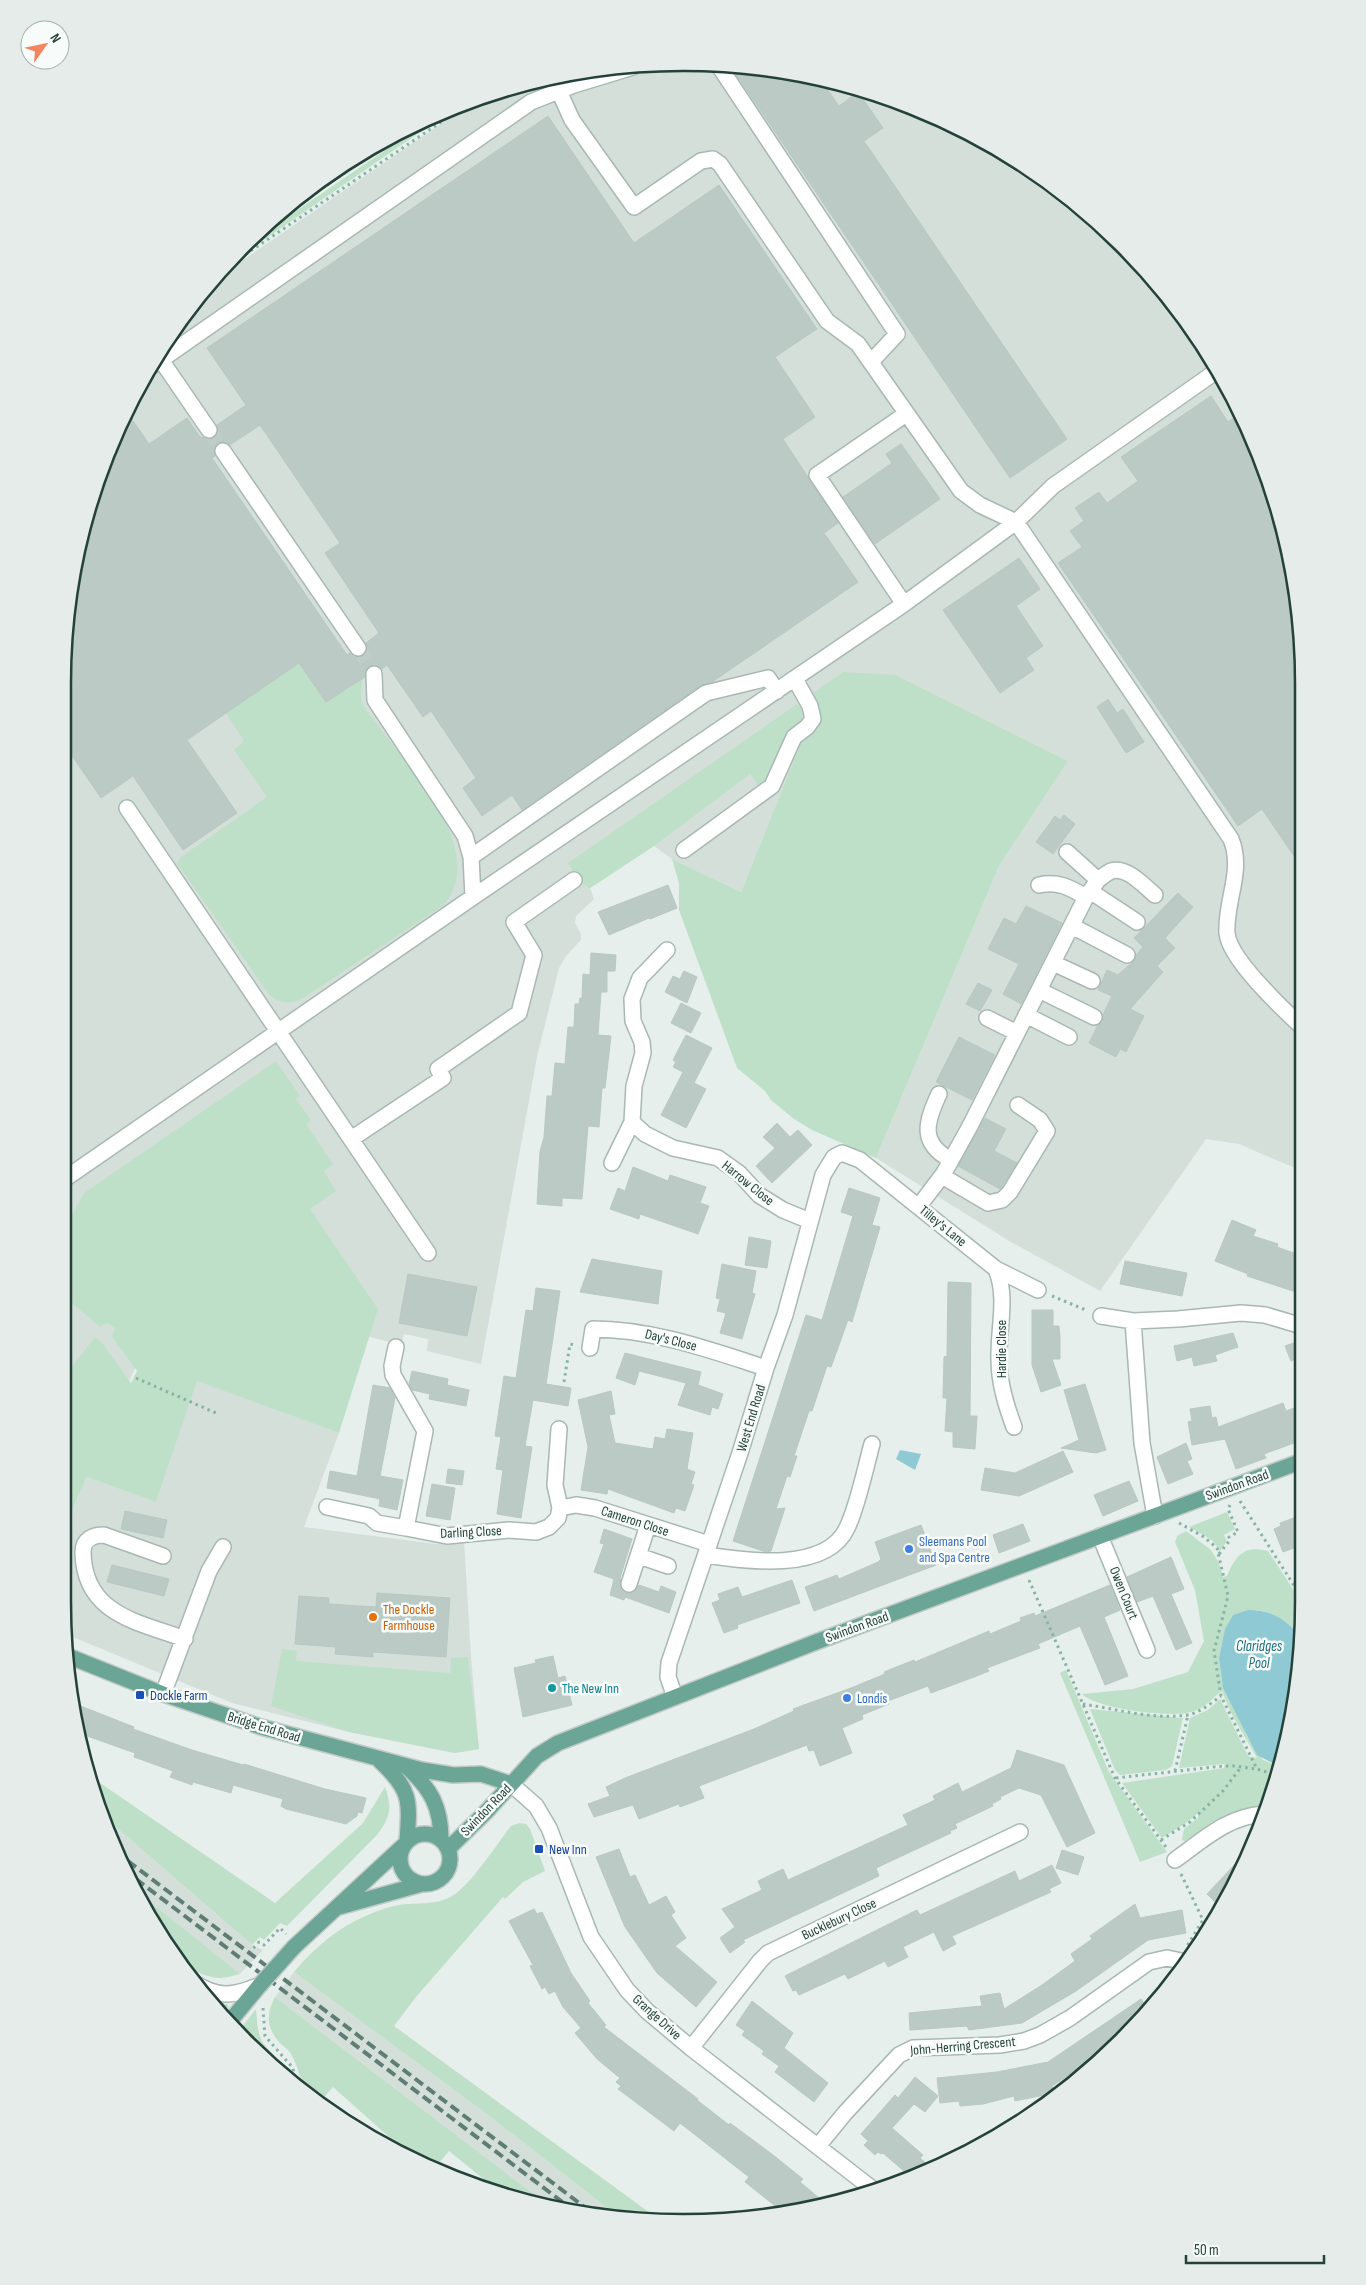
<svg xmlns="http://www.w3.org/2000/svg" width="1366" height="2285" viewBox="0 0 1366 2285" font-family="'Sofia Sans Condensed',sans-serif">
  <rect width="100%" height="100%" fill="#e6efeb"/>
  <path fill="#d4dfda" d="M683 63 804 74 921 110 1028 167 1149 274 1221 373 1282 522 1302 642V1171L1239 1144 1206 1139 1100 1291 1011 1242 876 1158 999 866 1068 761 896 675 804 735 741 892 672 859 654 846 590 888 594 899 576 916 575 923 581 934V940L566 956 559 968 537 1057 481 1364 427 1351 428 1339 404 1334 401 1345 171 1286 87 1477 156 1501 197 1380 339 1433 304 1527 436 1544 464 1540 471 1656 479 1749 455 1753 349 1732 232 1703 68 1635 67 1521 87 1477 67 1457 64 642 96 483 167 338 217 278 474 101 562 74Z
    M101 1814 252 1945 263 1950 240 1974 231 1972 145 1907 127 1877Z
    M294 1972 488 2115 620 2218 602 2217 548 2205 275 1997Z"/>
  <path fill="#bfe0c8" d="M458 106 227 265 239 250 441 112Z
    M299 663 326 702 362 677C362 685 359 697 363 704 367 712 375 721 381 729 412 772 488 850 444 905L302 999C290 1004 281 1004 270 996L177 863 181 857 267 797 234 750 244 741 226 713Z
    M843 672 896 675 1068 761 999 866 876 1158 812 1130 794 1119 771 1100 765 1091 737 1068 679 910V883L672 859 741 892 804 735 819 725 820 707 813 693Z
    M797 704 803 710 801 722 789 732 764 783 759 786 750 774 654 846 590 888 579 882 568 863Z
    M276 1061 300 1096 296 1099 311 1120 306 1124 333 1164 324 1171 336 1191 310 1209 378 1309 339 1433 197 1381 156 1502 87 1477 67 1521V1373L95 1337 103 1344 131 1383 137 1371 112 1337 115 1328 107 1323 100 1327 66 1298V1218L73 1213 84 1193Z
    M1227 1512 1235 1529 1224 1535 1227 1541 1220 1551 1212 1540 1189 1527Z
    M1186 1531 1211 1550 1219 1563 1223 1577 1227 1576C1236 1556 1243 1545 1268 1551L1302 1603V1640C1290 1623 1278 1613 1256 1610L1225 1629 1219 1658 1223 1688 1237 1712 1247 1736 1263 1760 1278 1766 1268 1807C1238 1810 1211 1826 1185 1841L1182 1840 1184 1829 1198 1818V1813L1186 1823 1162 1838 1122 1783 1224 1768 1225 1764 1179 1768 1190 1718 1208 1710 1220 1699 1248 1756 1257 1758 1230 1711 1222 1691C1212 1698 1205 1709 1191 1712 1171 1718 1096 1709 1082 1694L1133 1689 1188 1672 1204 1641 1195 1590 1175 1542 1177 1536Z
    M282 1649 297 1651 296 1661 450 1673 451 1658 468 1657 479 1749 455 1753 349 1732 271 1706Z
    M1066 1670 1109 1772 1167 1852 1140 1862 1060 1673Z
    M1090 1709 1183 1718 1172 1766 1166 1770 1120 1775 1115 1770Z
    M90 1776 275 1903 363 1823 385 1787C393 1809 390 1818 376 1836L287 1926 280 1923 264 1940 260 1937 252 1945 101 1814Z
    M520 1823 526 1824 530 1829 545 1871 523 1882 505 1899 503 1897 416 1997 394 2026 661 2221 620 2218 488 2115 294 1972C321 1939 356 1914 399 1905 416 1902 435 1906 452 1896 471 1885 496 1845 511 1826Z
    M135 1890 240 1974C234 1975 227 1978 221 1978 179 1978 154 1921 135 1890Z
    M275 1997 548 2205 502 2194 449 2151 434 2169 417 2162 333 2087 319 2103 301 2089C301 2075 297 2065 291 2054 289 2050 283 2046 280 2043 266 2028 266 2014 275 1997Z
    M211 2000 227 2004 229 2007 223 2012Z
    M256 2009C257 2020 257 2031 262 2041 270 2055 288 2063 291 2080L240 2029Z"/>
  <path fill="#8ec9d4" d="M900 1450 921 1454 915 1470 896 1459Z
    M1248 1610C1273 1610 1288 1620 1302 1640L1278 1766 1257 1755 1223 1688 1219 1658 1225 1629 1233 1615Z"/>
  <path fill="#bbcac4" stroke="#b8c9c2" fill-rule="evenodd" d="M731 67 804 74 821 80 839 106 858 92 883 128 864 141 1067 439 1010 478Z
    M548 116 634 243 719 185 817 329 775 357 815 417 783 439 838 523 824 533 858 582 712 682 701 685 522 810 512 795 482 816 463 788 476 778 431 711 423 717 387 665 382 669 378 666H369L366 670 365 677 326 702 299 663 187 740 237 813 183 850 133 776 101 798 64 744V642L96 483 129 415 149 444 187 418 200 437 209 439 215 437 218 430 217 425 246 405 207 348ZM260 425 340 543 325 553 379 633 366 643 367 652 363 656 354 657 350 653 347 655 212 458 215 456 214 447 217 444 223 442 230 445Z
    M1211 396 1228 422 1238 415 1282 522 1302 642V868L1262 809 1238 826 1058 563 1082 547 1070 531 1084 521 1075 508 1099 492 1107 503 1138 481 1121 457Z
    M901 444 940 499 875 544 843 497 892 463 886 454Z
    M1019 558 1040 589 1016 606 1043 646 1026 658 1034 670 1000 693 943 610Z
    M1108 699 1117 713 1123 709 1144 742 1126 753 1097 707Z
    M1064 815 1075 824 1053 854 1036 842 1055 816 1060 820Z
    M668 885 677 908 650 919 649 918 609 935 598 912Z
    M1178 893 1193 907 1165 938 1175 948 1157 966 1163 972 1130 1009 1144 1016 1126 1052 1120 1049 1116 1057 1089 1043 1098 1025 1102 1022 1103 1015 1112 996 1098 990 1107 970 1118 975 1135 960 1136 955 1143 947 1134 938Z
    M1026 906 1062 923 1021 1004 1003 994 1019 964 988 949 1004 918 1016 924Z
    M591 953 616 955 615 971H607V992H601L598 1035 611 1036 605 1088H602L599 1127 588 1126 582 1199 562 1198V1206L537 1204 540 1151 544 1137 547 1096H552L555 1063 565 1064 568 1027H574L575 1004H579L580 998H582L583 974 590 975Z
    M684 971 697 977 687 1003 665 992 673 976 680 979Z
    M978 983 992 990 980 1011 966 1004Z
    M681 1003 701 1013 691 1033 671 1023Z
    M686 1035 712 1048 694 1083 706 1089 686 1128 661 1115 683 1072 673 1067 676 1062 673 1060Z
    M959 1037 995 1055 972 1100 936 1082Z
    M985 1118 1006 1129 994 1151 1017 1163 1000 1189 958 1166Z
    M777 1123 790 1137 798 1130 812 1145 772 1183 756 1166 775 1148 763 1137Z
    M633 1167 668 1181 670 1175 706 1187 700 1203 709 1206 698 1234 640 1214 639 1219 610 1209 618 1188 625 1191Z
    M849 1188 880 1198 872 1225 880 1227 852 1322 848 1320 831 1367 827 1366 812 1411H809L794 1456H797L790 1477 787 1476 776 1509 785 1508 771 1551 766 1552 733 1541 806 1315 822 1320 853 1216 841 1212Z
    M1232 1220 1256 1230 1253 1236 1278 1244 1277 1247 1302 1256V1294L1247 1276 1248 1274 1215 1261Z
    M749 1237 771 1241 767 1268 745 1265Z
    M592 1259 662 1271 658 1304 580 1292Z
    M1125 1261 1187 1273 1182 1296 1120 1284Z
    M722 1264 756 1271 752 1293 755 1294 742 1339 720 1333 726 1313 717 1311 720 1299 716 1298Z
    M408 1274 477 1287 467 1336 399 1323Z
    M948 1282 971 1283 970 1416H977L975 1449 953 1447V1432L945 1431 947 1398H943L944 1357 947 1356Z
    M536 1288 560 1291 546 1384 571 1388 568 1406 533 1400 525 1446 532 1447 521 1518 497 1514 503 1470 496 1469 501 1437 495 1436 504 1376 516 1378 526 1310 533 1311Z
    M1032 1310H1053V1326H1059L1060 1337V1359H1052L1061 1385 1041 1392 1032 1365Z
    M1233 1333 1238 1347 1215 1355 1217 1361 1194 1366 1192 1357 1177 1361 1174 1346Z
    M1302 1340V1356L1291 1361 1285 1346Z
    M625 1353 701 1372 698 1385 723 1394 718 1409 712 1407 710 1415 678 1405 686 1383 639 1371 635 1385 616 1378Z
    M412 1371 448 1379 447 1385 469 1390 466 1406 429 1399 430 1394 412 1390 409 1384Z
    M1085 1384 1106 1450 1096 1453 1061 1448 1079 1440 1064 1390Z
    M373 1385 390 1388 395 1398 380 1476 403 1480 397 1510 379 1506 380 1499 327 1488 330 1471 357 1476Z
    M611 1391 615 1414 609 1415 615 1443 653 1449 655 1437 665 1439 667 1429 693 1433 687 1469 695 1472 691 1484 694 1485 685 1511 676 1508 674 1513 608 1489 607 1494 581 1490 588 1447 578 1400Z
    M1283 1403 1286 1411 1302 1405V1440L1264 1454 1266 1458 1236 1469 1225 1439 1192 1445 1188 1422 1192 1421 1190 1409 1210 1406 1212 1418 1216 1417 1218 1427Z
    M1186 1443 1192 1459 1187 1461 1193 1474 1168 1484 1157 1457Z
    M1063 1451 1073 1472 1019 1496 981 1490 985 1468 1015 1473Z
    M448 1469 464 1471 462 1485 446 1483Z
    M1129 1481 1138 1501 1103 1516 1094 1495Z
    M432 1484 455 1488 450 1520 426 1516Z
    M125 1511 167 1520 163 1538 121 1529Z
    M1302 1515V1545L1283 1552 1274 1529 1281 1526 1280 1523Z
    M1023 1524 1030 1541 999 1553 993 1535Z
    M921 1525 936 1565 814 1611 805 1587 837 1575 839 1579 878 1562 881 1559 875 1542Z
    M604 1529 632 1539 620 1578 622 1590 631 1593 639 1585 659 1592 661 1586 676 1592 669 1613 625 1597 624 1600 610 1595 614 1579 594 1572 604 1544 600 1543Z
    M1171 1557 1184 1589 1171 1594 1192 1643 1176 1650 1153 1596 1137 1602 1127 1577Z
    M112 1565 169 1579 164 1596 107 1582Z
    M792 1580 800 1603 737 1625 738 1628 724 1633 712 1603 720 1600 718 1594 738 1587 742 1597Z
    M1110 1585 1120 1610 1104 1617 1128 1676 1105 1685 1080 1626 1038 1644 1040 1648 987 1668 989 1671 974 1677 931 1693 928 1686 888 1701 889 1704 862 1715 863 1719 842 1728 852 1753 820 1766 814 1750 809 1751 807 1745 699 1786 704 1798 680 1807 679 1804 639 1819 633 1805 594 1817 588 1804 610 1796 606 1787 625 1778 754 1729 794 1711 793 1709 851 1688 885 1674 884 1672 914 1660 915 1662 989 1631 990 1634 1021 1621 1020 1618 1034 1613 1035 1616Z
    M377 1593 450 1598 446 1657 373 1652V1657L335 1654 336 1647 295 1644 299 1596 329 1598V1604L376 1607Z
    M553 1656 558 1678 565 1676 572 1705 523 1717 514 1668 536 1663 535 1660Z
    M73 1703 134 1727 133 1729 192 1750 243 1765 244 1764 325 1789 366 1798 362 1813 358 1812 357 1816 346 1824 286 1809 281 1806 283 1799 233 1785 231 1793 193 1782 192 1785 170 1777 173 1771 134 1757 135 1753 79 1733Z
    M1017 1750 1064 1765 1095 1833 1067 1847 1041 1795 1019 1788 1000 1797 1001 1799 992 1804 993 1806 955 1824 957 1828 950 1831 951 1833 876 1868 879 1876 743 1940 745 1942 730 1953 720 1938 735 1927 722 1909 762 1890 758 1881 783 1869 788 1880 908 1825 903 1815 935 1800 933 1796 958 1783 962 1792 1011 1768Z
    M619 1849 630 1877 635 1875 649 1905 666 1896 675 1912 671 1915 686 1938 675 1946 717 1982 696 2007 657 1973 625 1927 596 1857Z
    M1062 1850 1084 1857 1078 1875 1056 1868Z
    M1237 1862 1240 1864 1219 1906 1207 1894Z
    M1052 1865 1061 1883 1049 1889 1051 1892 952 1936 956 1944 943 1951 934 1932 903 1947 908 1957 888 1967 885 1961 848 1979 845 1974 799 1995 796 1990 793 1991 785 1976 917 1910 920 1915 1015 1871 1019 1881Z
    M1135 1904 1140 1918 1182 1910 1186 1933 1148 1940 1076 1991 1022 2023 969 2030 967 2026 910 2030 909 2013 982 2006 980 1996 1000 1993 1004 2009 1042 1985 1075 1961 1071 1954 1092 1939 1090 1936Z
    M534 1909 537 1914 542 1912 571 1973 590 2001 588 2003 606 2025 604 2027 698 2099 697 2100 729 2125 730 2123 773 2155 803 2179 800 2182 825 2203 784 2213 745 2182 749 2177 680 2123 674 2131 618 2089 621 2086 616 2082 620 2078 597 2059 575 2033 581 2028 563 2007 555 1991 549 1994 545 1987 542 1989 530 1966 533 1965 509 1921Z
    M1141 1999 1148 2009 1122 2041 1080 2071 1078 2069 1052 2086 1054 2093 1015 2101 1014 2096 983 2104 960 2106 959 2101 940 2103 937 2078 997 2072 1048 2062Z
    M752 2001 793 2033 784 2048 828 2083 814 2102 775 2072 779 2066 762 2054 764 2051 742 2035 745 2031 736 2025Z
    M915 2077 938 2096 925 2112 914 2104 892 2128 923 2155 920 2158 933 2169 912 2178 883 2153 881 2154 878 2152 875 2155 864 2145 868 2141 861 2134 895 2095 898 2098Z"/>
  <g fill="none" stroke-linecap="round" stroke-linejoin="round">
    <path stroke="#bfccc8" stroke-width="15" stroke-dasharray="15 8" stroke-linecap="butt" d="M209 430 223 451
      M358 648 373 670 374 674"/>
    <g stroke="#a8b8b2" stroke-width="18">
      <path id="minor" d="M719 66 897 334 871 362
        M559 91 572 120 634 207 701 161 713 159 720 164 827 321 858 344 961 491 980 505 1016 522 1231 839C1244 871 1225 901 1227 933 1229 959 1283 1009 1302 1027
        M161 360 209 430
        M155 364 531 102 574 85 633 67
        M223 451 358 648
        M904 604 817 475 906 414
        M374 674 375 700 465 836 471 857 473 897
        M127 808 428 1253
        M684 850 772 786 794 737 807 727 813 719 810 706 795 679
        M1067 852 1098 880C1102 877 1107 873 1111 871 1127 866 1144 886 1155 895
        M471 857 706 693 768 678 777 691
        M1039 885C1058 881 1069 887 1086 897
        M1090 891 1137 922
        M1072 926 1127 955
        M1053 963 1092 981
        M1039 990 1094 1017
        M1026 1015 1069 1037
        M987 1018 1017 1033
        M939 1094C926 1122 919 1143 951 1160
        M632 1122 645 1134 673 1148 718 1158 739 1173 759 1195 783 1210 810 1221
        M351 1139 443 1078 438 1069 519 1013 534 955 514 922 574 880
        M612 1163 632 1122 634 1086 643 1053 642 1042 633 1021 632 999 640 978 667 950
        M942 1176 988 1203 1002 1200 1010 1192 1047 1131 1040 1120 1018 1105
        M66 1178 473 897 904 604 1016 522 1053 486 1218 370
        M919 1206 944 1173 970 1126 1086 897 1098 880
        M996 1269C1008 1297 998 1329 999 1359 999 1383 1006 1405 1014 1427
        M1101 1316 1133 1321 1178 1319 1241 1313 1265 1315 1302 1326
        M1133 1321 1142 1443 1155 1516
        M396 1347 392 1366 393 1375 425 1431 406 1528 447 1536 509 1530 536 1532 549 1527 558 1518 560 1508 555 1485 559 1429
        M590 1348 593 1329C652 1329 710 1350 766 1368
        M327 1507 369 1516 377 1523 406 1528
        M560 1508 576 1505 595 1508 709 1544
        M1100 1536 1147 1650
        M706 1555C745 1561 826 1573 847 1528 858 1505 865 1469 872 1444
        M163 1556 104 1535C93 1535 83 1539 83 1552 84 1615 139 1622 185 1639
        M639 1556 668 1566
        M629 1584 648 1525
        M163 1694 209 1571 223 1547
        M675 1697 668 1677 669 1663 740 1453 766 1368 785 1315 823 1175 834 1157 842 1153 860 1160 996 1269 1038 1290
        M511 1784 536 1806 549 1828 591 1937 627 1990 647 2011 691 2048 875 2191
        M1175 1860C1203 1840 1228 1816 1264 1814
        M193 1982C218 1999 234 1996 260 1985
        M691 2048 760 1961 768 1953 1020 1832
        M818 2146 845 2113 899 2055 913 2048 1000 2045 1024 2041 1040 2035 1070 2018 1149 1962 1167 1958 1186 1962"/>
    </g>
    <g stroke="#c2cac8" stroke-width="18">
      <path id="major" d="M68 1656 163 1694 261 1727 422 1770 453 1775 481 1774 511 1784
        M380 1761C411 1790 410 1800 407 1841
        M407 1767C431 1789 441 1807 441 1840
        M400 1859a25 25 0 1 1 50 0a25 25 0 1 1-50 0Z
        M448 1849 486 1812 537 1756 558 1743 816 1642 1302 1461
        M339 1907 422 1884
        M294 1947 403 1846
        M231 2020 260 1985"/>
    </g>
    <path stroke="#86b3a5" stroke-width="3" stroke-dasharray="2.5 4" stroke-linecap="butt" d="M263 229 407 130
      M224 269 469 103
      M1052 1296 1088 1311
      M136 1378 216 1413
      M564 1382 570 1344 575 1345
      M1240 1501 1302 1598
      M1179 1523 1204 1537 1217 1548 1228 1596 1214 1651 1221 1696 1257 1769 1276 1775
      M1219 1554 1230 1540 1229 1537 1238 1532 1228 1509 1230 1505
      M1029 1580 1115 1778 1166 1847
      M1083 1704C1116 1709 1154 1720 1187 1715 1200 1713 1211 1703 1221 1696
      M1175 1771 1188 1715
      M1116 1778 1223 1766H1235L1256 1769
      M1161 1840 1190 1822 1223 1791 1241 1767
      M1181 1874 1203 1920 1187 1946
      M249 1953 259 1942 264 1945 280 1928 286 1934
      M263 2008 265 2036 293 2068 295 2084
      M324 2106 329 2102 362 2130"/>
    <use href="#minor" stroke="#fff" stroke-width="15"/>
    <use href="#major" stroke="#6aa596" stroke-width="15"/>
    <path stroke="#5f7d75" stroke-width="4" stroke-dasharray="10 5" stroke-linecap="butt" d="M116 1852 595 2215
      M124 1870 573 2210"/>
    <g stroke="#c2cac8" stroke-width="18" stroke-linecap="butt">
      <path id="major-bridge" d="M260 1985 294 1947"/>
    </g>
    <use href="#major-bridge" stroke="#6aa596" stroke-width="15"/>
  </g>
  <g fill="#3f7fe0" stroke="#f7fbf9" stroke-width="2">
    <circle cx="909" cy="1549" r="5"/>
    <circle cx="847" cy="1698" r="5"/>
  </g>
  <circle fill="#e8710a" stroke="#f7fbf9" stroke-width="2" cx="373" cy="1617" r="5"/>
  <circle fill="#0f9aa8" stroke="#f7fbf9" stroke-width="2" cx="552" cy="1688" r="5"/>
  <g fill="#1a4fb4" stroke="#f7fbf9" stroke-width="2">
    <rect x="135" y="1690" width="10" height="10" rx="2.5"/>
    <rect x="534" y="1844" width="10" height="10" rx="2.5"/>
  </g>
  <g text-anchor="middle" dominant-baseline="central" stroke-width="5" stroke-linejoin="round" paint-order="stroke">
    <g font-size="14" fill="#24423a" stroke="#f7fbf9">
      <text transform="translate(748 1183) rotate(39)">Harrow Close</text>
      <text transform="translate(943 1226) rotate(39)">Tilley's Lane</text>
      <text transform="translate(671 1340) rotate(14)">Day's Close</text>
      <text transform="translate(1001 1349) rotate(-90)">Hardie Close</text>
      <text transform="translate(751 1418) rotate(-73)">West End Road</text>
      <text transform="translate(1237 1485) rotate(-20)">Swindon Road</text>
      <text transform="translate(635 1521) rotate(18)">Cameron Close</text>
      <text transform="translate(471 1532) rotate(-3)">Darling Close</text>
      <text transform="translate(1124 1593) rotate(68)">Owen Court</text>
      <text transform="translate(857 1627) rotate(-20)">Swindon Road</text>
      <text transform="translate(264 1727) rotate(17)">Bridge End Road</text>
      <text transform="translate(486 1810) rotate(-46)">Swindon Road</text>
      <text transform="translate(839 1919) rotate(-25)">Bucklebury Close</text>
      <text transform="translate(657 2017) rotate(42)">Grange Drive</text>
      <text transform="translate(963 2046) rotate(-5)">John-Herring Crescent</text>
    </g>
    <g font-size="14" fill="#366cbe" stroke="#f7fbf9" text-anchor="start">
      <text x="919" y="1541">Sleemans Pool<tspan x="919" dy="16">and Spa Centre</tspan></text>
      <text x="857" y="1698">Londis</text>
    </g>
    <g font-size="14" fill="#c56008" stroke="#f7fbf9" text-anchor="start">
      <text x="383" y="1609">The Dockle<tspan x="383" dy="16">Farmhouse</tspan></text>
    </g>
    <g font-size="14" fill="#0d838f" stroke="#f7fbf9" text-anchor="start">
      <text x="562" y="1688">The New Inn</text>
    </g>
    <g font-size="14" fill="#164399" stroke="#f7fbf9" text-anchor="start">
      <text x="150" y="1695">Dockle Farm</text>
      <text x="549" y="1849">New Inn</text>
    </g>
    <g font-size="15" font-style="italic" fill="#1c6f80" stroke="#f7fbf9">
      <text x="1259" y="1646">Claridges<tspan x="1259" dy="17">Pool</tspan></text>
    </g>
  </g>
  <path d="M0 0H1366V2285H0ZM683 71H683A612 612 0 0 1 1295 683V1602A612 612 0 0 1 683 2214H683A612 612 0 0 1 71 1602V683A612 612 0 0 1 683 71Z" fill="#e6ecea" fill-rule="evenodd"/>
  <path fill="none" stroke="#24423a" stroke-width="2.5" d="M683 71H683A612 612 0 0 1 1295 683V1602A612 612 0 0 1 683 2214H683A612 612 0 0 1 71 1602V683A612 612 0 0 1 683 71Z"/>
  <g transform="translate(45 45) rotate(57)"><circle r="24" fill="#f7fbf9" stroke="#a3b1ad"/>
  <path d="M0-4L9 19L0 12L-9 19Z" fill="#f4845f"/>
  <text y="-8" font-size="14" font-weight="bold" text-anchor="middle" fill="#24423a">N</text>
  </g>
  <path d="M1186 2255v8h138v-8" fill="none" stroke="#24423a" stroke-width="2.5"/>
  <text x="1194" y="2255" font-size="15" fill="#24423a" stroke="#f7fbf9" stroke-width="4" paint-order="stroke">50 m</text>
</svg>
